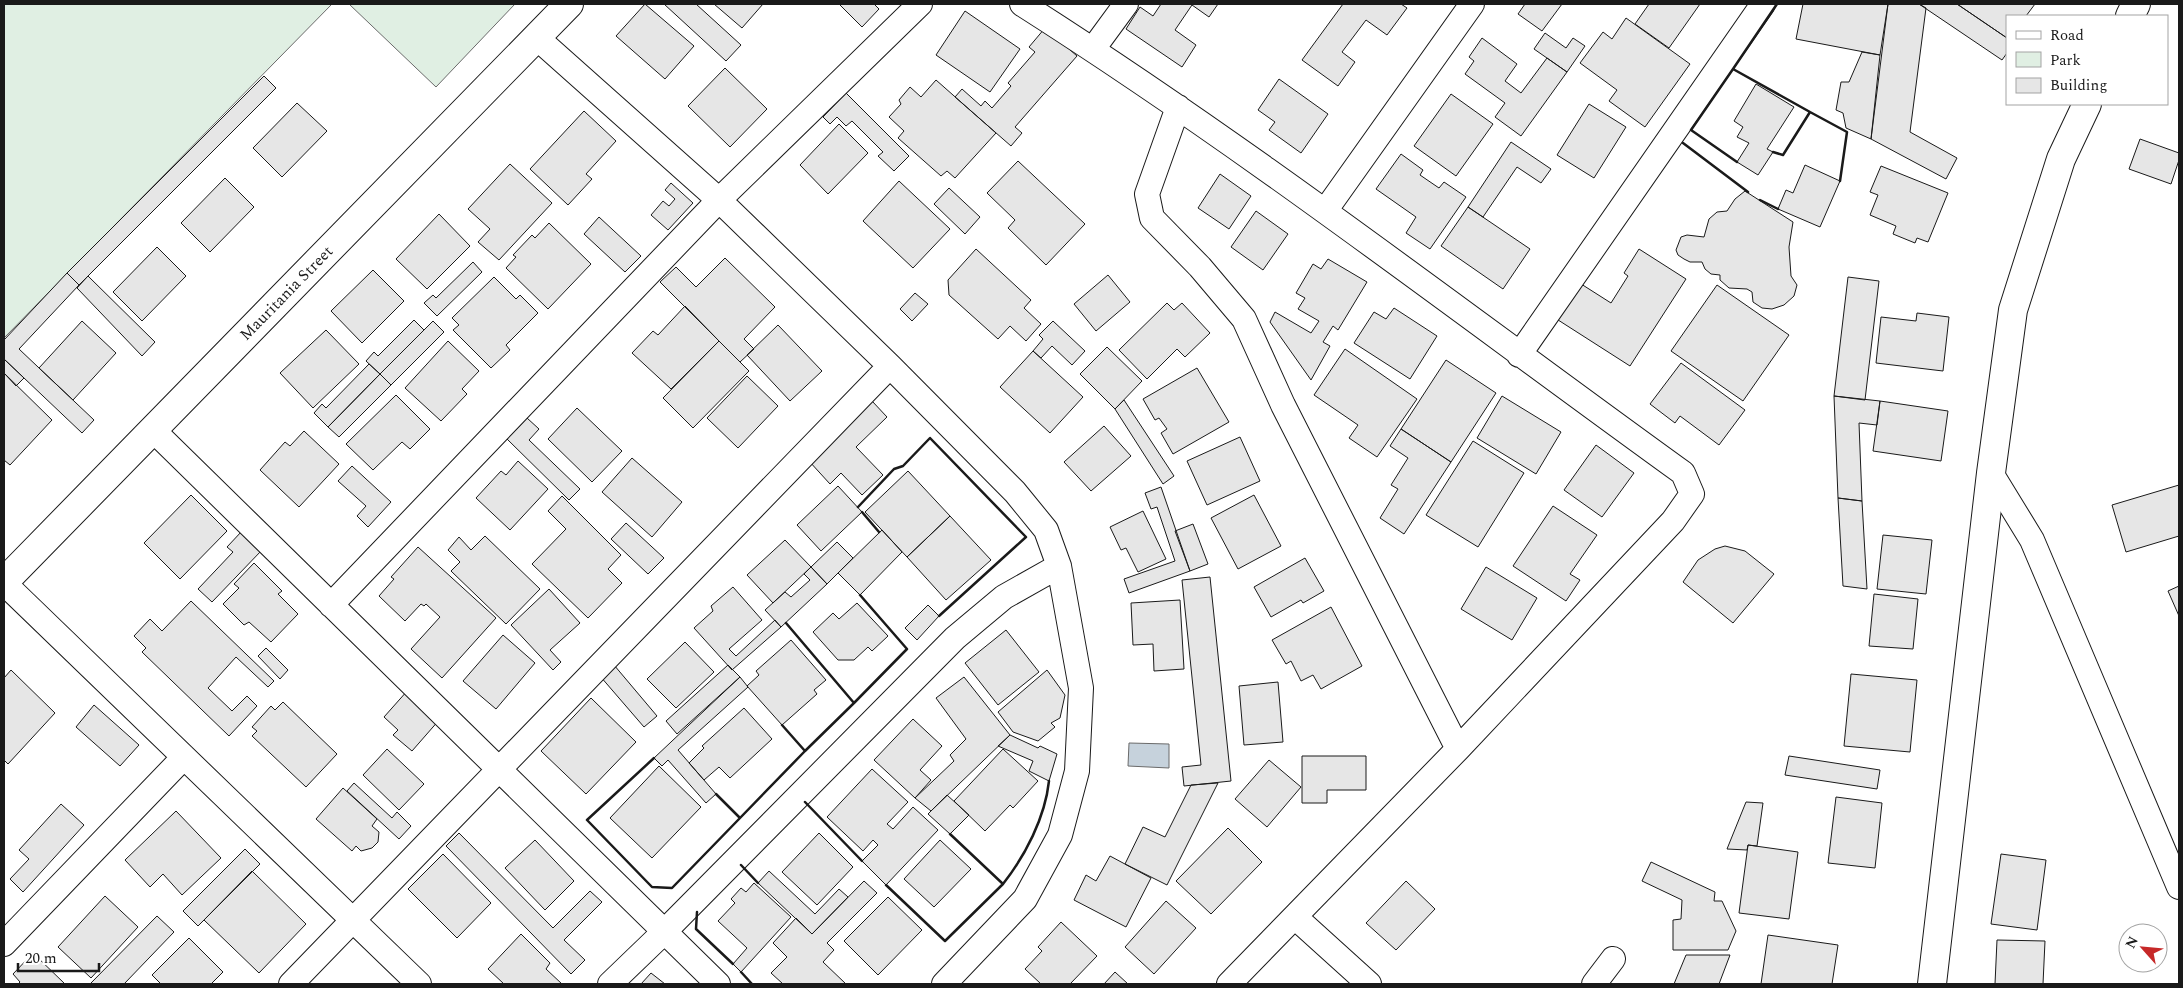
<svg xmlns="http://www.w3.org/2000/svg" width="2183" height="988" viewBox="0 0 2183 988" font-family="Spectral,serif">
  <rect width="100%" height="100%" fill="#fff"/>
  <path fill="#e0efe3" stroke="#6a6a6a" d="M4 4H332L4 338Z
    M349 4H515L436 87Z"/>
  <path fill="#c6d2dc" stroke="#6a6a6a" d="M1129 743 1169 744V768L1128 766Z"/>
  <path fill="#e6e6e6" stroke="#1a1a1a" d="M645 4 694 46 665 79 616 36Z
    M664 4H696L741 45 726 61Z
    M714 4H763L742 28Z
    M839 4H874L879 9 862 27Z
    M1161 4H1218L1209 17 1192 5 1175 30 1196 45 1182 67 1126 29 1140 7 1153 16Z
    M1343 4H1401L1407 8 1387 35 1366 20 1342 52 1355 62 1338 86 1302 60Z
    M1525 4H1562L1542 31 1518 14Z
    M1649 4H1700L1669 48 1635 24Z
    M1803 4H1888L1880 55 1796 39Z
    M1888 4H1919L1926 8 1910 132 1957 158 1946 179 1871 139Z
    M1919 4H1957L2007 38V53L2002 60Z
    M1957 4H2035L2026 16H2007V38Z
    M965 11 1020 49 990 92 936 55Z
    M1626 18 1690 64 1645 127 1609 101 1617 90 1580 63 1603 32 1612 39Z
    M1045 28 1077 56 1015 127 1022 133 1011 146 955 97 962 89 981 106 985 101 992 108 1011 86 1008 83 1035 52 1029 47Z
    M1545 33 1566 48 1573 38 1585 46 1567 72 1534 49Z
    M1482 38 1517 64 1505 81 1521 93 1547 58 1567 72 1521 136 1495 117 1505 103 1465 74 1474 61 1469 57Z
    M1862 52 1880 55 1871 139 1846 128 1843 113 1836 110 1841 82H1849Z
    M725 68 767 109 730 147 688 106Z
    M264 76 276 88 79 285 67 273Z
    M1279 79 1328 114 1301 153 1269 130 1275 122 1258 110Z
    M936 80 996 133 955 178 947 171 941 176 898 138 904 131 889 117 901 104 899 100 910 87 921 97Z
    M1756 84 1794 107 1767 149 1773 152 1758 175 1737 162 1749 143 1737 137 1743 127 1734 121Z
    M846 93 909 156 894 171 878 156 883 152 852 121 846 126 837 117 830 124 823 117Z
    M1451 94 1493 124 1456 176 1414 146Z
    M297 103 327 131 282 177 253 148Z
    M1589 104 1626 127 1594 178 1557 155Z
    M584 111 616 141 586 174 592 179 568 205 530 169Z
    M839 124 868 153 828 194 800 165Z
    M2140 139 2179 153V160L2171 184 2129 169Z
    M1511 142 1551 169 1541 183 1517 167 1483 217 1468 207Z
    M1401 154 1423 170 1420 175 1439 188 1444 182 1466 197 1430 249 1406 233 1416 217 1376 189Z
    M1018 161 1085 224 1046 265 1008 228 1015 220 987 193Z
    M510 164 552 203 499 260 478 242 490 229 468 209Z
    M1805 165 1840 181 1820 227 1778 209 1786 190 1793 193Z
    M1881 166 1948 193 1928 242 1917 238 1915 243 1893 234 1896 226 1870 215 1878 195 1870 192Z
    M1220 174 1251 196 1229 229 1198 208Z
    M225 178 254 207 210 252 181 223Z
    M899 181 950 229 913 268 863 221Z
    M671 183 693 203 668 230 651 215 663 201 669 206 675 199 665 190Z
    M949 188 980 217 965 234 934 204Z
    M1745 191 1793 222 1789 247 1791 276 1797 285 1794 296 1784 305 1772 309 1762 308 1753 302 1752 292 1747 289 1729 288 1720 280V275L1711 274 1705 269 1702 262H1690L1684 259 1678 255 1676 250 1681 237 1687 235 1704 237 1709 219 1717 212 1727 211 1735 199Z
    M1468 207 1530 249 1503 289 1441 246Z
    M1256 211 1288 234 1263 270 1231 247Z
    M439 214 470 246 427 289 396 259Z
    M599 217 641 256 625 272 584 234Z
    M549 223 591 264 548 309 506 268 516 257 513 255 532 235 535 238Z
    M157 247 186 276 142 321 113 292Z
    M976 249 1031 300 1024 308 1041 324 1026 341 1010 326 998 339 949 295 948 280Z
    M1639 249 1686 279 1630 366 1555 318 1578 282 1611 303 1628 276 1624 273Z
    M725 258 775 307 744 339 754 349 740 362 660 282 676 267 696 287Z
    M1328 259 1367 282 1338 330 1333 326 1323 342 1330 346 1311 380 1270 322 1275 312 1311 333 1319 321 1298 309 1305 298 1296 293 1313 264 1321 269Z
    M473 262 482 272 437 316 424 303 433 295 436 298Z
    M373 270 404 301 362 343 331 311Z
    M67 273 79 285 19 349 94 420 82 433 4 359V340Z
    M1108 275 1130 302 1096 331 1074 304Z
    M88 276 155 342 142 356 77 288Z
    M494 277 516 299 520 295 538 313 506 345 510 350 491 368 453 330 459 325 452 318Z
    M1848 277 1879 281 1865 400 1834 396Z
    M1717 285 1789 335 1743 401 1671 351Z
    M915 293 928 304 912 321 900 309Z
    M1167 303 1174 310 1182 303 1210 333 1185 357 1177 349 1147 379 1119 350Z
    M685 306 719 341 671 389 632 353 653 331 658 335Z
    M1394 308 1437 336 1410 379 1354 343 1374 312 1386 319Z
    M1917 313 1949 317 1943 371 1876 363 1881 317 1916 321Z
    M414 320 424 330 380 374 366 361 374 352 378 356Z
    M82 321 116 353 73 400 39 368Z
    M433 321 444 332 391 385 380 374Z
    M1053 321 1085 351 1072 365 1052 346 1041 358 1033 351 1043 339 1039 335Z
    M778 325 822 371 790 401 747 355Z
    M326 330 359 364 313 408 280 373Z
    M448 341 479 371 462 389 467 394 441 421 405 388Z
    M719 341 749 371 693 428 663 398Z
    M1107 347 1142 381 1115 409 1080 374Z
    M1345 349 1417 399 1377 457 1349 438 1358 425 1314 395Z
    M1033 351 1083 397 1050 433 1000 387Z
    M4 359 24 378 16 386 4 373Z
    M1446 360 1496 393 1451 462 1401 429Z
    M1681 363 1745 410 1719 445 1680 416 1675 423 1650 404Z
    M369 364 380 374 328 427 314 413 322 404 326 408Z
    M1197 368 1229 422 1173 454 1161 433 1167 429 1159 418 1155 420 1143 399Z
    M4 373 52 420 10 465 4 460Z
    M380 374 391 385 339 437 328 427Z
    M747 376 778 406 738 448 707 418Z
    M396 395 430 429 410 449 402 442 373 470 346 444Z
    M1502 396 1561 432 1536 474 1477 438Z
    M1834 396 1880 401 1877 425 1859 423 1862 501 1838 498Z
    M1124 400 1174 476 1163 484 1115 409Z
    M872 401 887 417 856 447 883 475 862 495 841 473 830 484 809 461Z
    M1880 401 1948 411 1941 461 1873 451Z
    M577 408 622 451 592 482 548 439Z
    M527 418 539 429 529 440 580 489 569 500 507 439Z
    M1104 426 1131 456 1091 491 1064 462Z
    M1401 429 1451 462 1404 534 1380 518 1398 489 1391 485 1408 458 1390 446Z
    M304 431 339 464 299 507 260 470 285 442 290 446Z
    M1240 437 1260 481 1207 505 1187 461Z
    M1473 441 1524 473 1478 547 1426 515Z
    M1596 445 1634 473 1602 517 1564 490Z
    M632 458 682 502 652 537 602 492Z
    M518 461 548 489 510 530 476 498 501 471 506 475Z
    M352 466 391 502 368 527 357 516 366 506 338 481Z
    M908 471 950 516 907 557 865 512Z
    M2179 485V536L2126 552 2112 505Z
    M838 486 862 512 821 551 797 525Z
    M1161 487 1190 571 1129 593 1124 579 1175 561 1157 507 1151 509 1145 493Z
    M191 495 227 531 180 579 144 543Z
    M1254 495 1281 546 1238 569 1211 518Z
    M562 496 621 555 608 569 622 583 588 618 532 564 566 529 548 511Z
    M1838 498 1862 501 1867 589 1843 586Z
    M1553 506 1597 535 1570 574 1580 580 1566 601 1513 566Z
    M1143 511 1166 559 1138 572 1126 548 1121 550 1110 527Z
    M950 516 991 560 946 600 907 557Z
    M626 523 664 558 648 574 611 539Z
    M1193 524 1208 564 1190 571 1175 531Z
    M882 530 902 552 860 595 838 573Z
    M242 531 262 550 212 602 198 589 233 552 227 547Z
    M1883 535 1932 540 1926 594 1877 589Z
    M485 536 540 589 506 624 451 571 460 562 448 550 459 537 471 550Z
    M785 540 811 567 773 603 747 575Z
    M837 542 853 558 827 584 811 567Z
    M1725 546 1745 551 1774 574 1733 623 1683 582 1698 560 1715 549Z
    M418 547 496 618 442 678 411 649 440 617 426 604 424 606 421 604 405 621 379 596 394 579 391 577Z
    M1305 558 1324 591 1303 603 1301 600 1271 617 1254 587Z
    M254 563 282 591 278 594 298 614 271 642 249 622 244 625 223 604 239 588 234 584Z
    M811 567 827 584 781 627 765 610 785 592 791 597 810 580 804 574Z
    M1486 567 1537 598 1512 640 1461 609Z
    M1210 577 1231 781 1184 786 1182 767 1201 765 1182 580Z
    M2179 586V616L2168 591Z
    M733 587 762 620 729 649 736 656 775 620 781 627 732 670 694 628 713 611 711 606Z
    M549 589 580 623 550 650 561 662 553 670 511 625Z
    M1874 594 1918 599 1913 649 1869 646Z
    M1180 600 1184 669 1154 671 1153 644 1133 645 1131 603Z
    M191 601 274 681 268 687 236 657 208 688 232 711 247 696 257 706 229 736 142 652 146 648 134 636 150 619 162 631Z
    M857 603 888 636 872 651 868 647 854 660H838L813 632 833 613 839 619Z
    M928 605 939 616 917 640 905 628Z
    M1331 607 1362 666 1321 689 1313 675 1301 681 1291 661 1286 664 1272 640Z
    M1006 630 1039 672 998 705 965 663Z
    M503 635 535 663 496 709 463 681Z
    M791 640 826 680 814 690 817 694 782 725 747 686 759 675 756 671Z
    M685 642 714 672 676 708 647 679Z
    M266 648 288 670 280 679 258 656Z
    M614 665 657 716 644 727 600 676Z
    M728 665 740 677 677 734 666 721Z
    M11 670 55 713 8 764 4 760V678Z
    M1047 670 1065 695 1060 718 1051 723 1055 727 1038 741 1013 732 998 712Z
    M1851 674 1917 680 1910 752 1844 746Z
    M740 677 748 687 678 750 716 794 706 803 668 760 662 766 654 758Z
    M964 677 1010 735 931 811 915 798 954 761 950 755 966 739 936 698Z
    M1278 682 1283 742 1244 745 1239 686Z
    M408 690 440 719 412 751 393 735 398 730 384 717Z
    M591 698 636 742 586 794 541 751Z
    M283 702 337 754 306 787 252 736 257 731 252 727 271 706 275 710Z
    M94 705 139 745 120 766 76 727Z
    M744 708 772 739 730 778 719 767 704 780 689 763 704 748 702 746Z
    M913 719 942 746 920 770 931 780 915 798 874 760Z
    M1010 735 1038 748 1040 746 1057 754 1049 781 1029 771 1033 761 998 746Z
    M387 749 424 784 399 810 363 775Z
    M1003 749 1038 781 1013 808 1010 805 985 831 954 801Z
    M1302 756H1366V790H1327V803H1302Z
    M1789 756 1880 770 1877 789 1785 775Z
    M1269 760 1301 787 1267 827 1235 799Z
    M659 766 701 807 652 858 610 818Z
    M872 769 908 802 887 824 893 829 913 807 938 830 886 885 862 861 878 845 873 840 863 851 827 817Z
    M354 783 392 818 397 812 411 826 399 839 347 791Z
    M1218 783 1167 885 1125 864 1143 827 1165 837 1191 785Z
    M343 788 377 819 372 826 379 832 378 842 372 848 361 851 356 846 352 851 316 819Z
    M947 795 969 815 950 834 928 814Z
    M1836 797 1882 803 1875 868 1828 863Z
    M1746 802 1763 803 1757 846 1748 845 1747 850 1727 849Z
    M61 804 84 825 23 892 10 879 29 859 19 850Z
    M176 811 221 858 182 895 163 874 150 887 125 860Z
    M1228 828 1262 862 1211 914 1176 881Z
    M459 833 553 928 590 891 602 902 564 940 585 960 571 974 446 846Z
    M819 833 853 867 817 905 782 872Z
    M535 840 574 881 545 910 505 868Z
    M940 840 971 869 934 907 904 879Z
    M1748 845 1798 852 1789 919 1739 913Z
    M245 849 260 864 198 926 183 911Z
    M443 854 491 903 457 938 408 889Z
    M2001 854 2046 860 2037 930 1991 924Z
    M1110 856 1151 878 1126 927 1074 900 1086 875 1096 881Z
    M1651 862 1715 892 1714 901H1722L1736 931 1728 950H1673V920L1681 919 1682 900 1642 881Z
    M252 871 306 924 259 973 204 920Z
    M769 871 815 914 839 889 848 897 812 934 758 883Z
    M864 881 877 893 827 943 834 950 823 962 846 984H783L771 973 787 957 773 943 796 918 812 934Z
    M1406 881 1435 909 1396 950 1366 923Z
    M754 883 791 917 741 972 733 964 747 948 718 921 735 903 731 899 741 888 746 892Z
    M105 896 138 927 91 978 58 947Z
    M888 897 922 930 878 975 844 941Z
    M1166 901 1196 928 1154 974 1125 947Z
    M157 916 174 932 124 984H90Z
    M1061 922 1097 956 1070 984H1041L1025 969 1042 951 1038 947Z
    M521 934 550 963 546 969 562 984H504L488 969Z
    M1768 935 1838 945 1832 984H1761Z
    M189 938 223 972 211 984H161L152 975Z
    M1997 940 2045 941 2043 984H1995Z
    M33 953 65 984H18L20 982 13 974Z
    M1686 955H1730L1719 984H1674Z
    M1115 972 1128 984H1104Z
    M651 973 665 984H641Z"/>
  <g fill="none" stroke-linecap="round" stroke-linejoin="round">
    <g stroke="#1a1a1a" stroke-width="26">
      <path id="street" d="M1022 4C1250 149 1464 315 1683 473L1692 494 1673 521 1458 749 1229 984
        M536 37 719 200 890 366 1015 492 1046 530 1059 566 1081 688 1077 771 1060 835 1025 899 944 984
        M1093 49 1126 4
        M1178 107 1147 194 1152 218 1200 267 1244 319 1283 405 1458 749
        M1325 211 1472 4
        M1519 355 1763 4
        M153 430 718 984
        M1991 473 2032 540 2179 887
        M4 583 419 984
        M331 605 719 200 920 4
        M1295 917 1369 984
        M4 944 184 757
        M291 984 890 366
        M610 984 664 932 955 638 1004 597 1059 566
        M1594 984 1613 959"/>
    </g>
    <g stroke="#1a1a1a" stroke-width="30">
      <path id="secondary" d="M2130 16 2136 4
        M1932 984 1991 473 2013 310 2061 159 2087 104"/>
    </g>
    <g stroke="#1a1a1a" stroke-width="30">
      <g id="primary">
        <path id="s1" d="M4 582 569 4"/>
      </g>
    </g>
    <use href="#street" stroke="#fff" stroke-width="24"/>
    <use href="#secondary" stroke="#fff" stroke-width="28"/>
    <use href="#primary" stroke="#fff" stroke-width="28"/>
    <path stroke="#1a1a1a" stroke-width="2.5" d="M1733 69 1777 4
      M1683 143 1748 192
      M1773 152 1783 155 1810 112 1847 132 1840 181
      M1737 162 1691 130 1733 69 1810 112
      M1760 200 1778 209
      M858 507 894 469 903 466 930 438 1026 537 939 616
      M862 512 879 532
      M786 623 854 703 805 751
      M854 703 907 649 860 595
      M654 758 587 820 652 887 672 888 740 818 716 794
      M805 802 862 861
      M740 818 805 751 782 725
      M950 834 1003 884C1025 856 1045 818 1049 781
      M741 865 758 883
      M886 885 945 941 1003 884
      M697 912 696 929 733 964
      M741 972 752 984"/>
  </g>
  <g text-anchor="middle" dominant-baseline="central" stroke-width="4" stroke-linejoin="round" paint-order="stroke">
    <g font-size="16" fill="#1a1a1a" stroke="#fff">
      <text stroke="none"><textPath href="#s1" startOffset="404">Mauritania Street</textPath></text>
    </g>
  </g>
  <rect width="2183" height="988" fill="none" stroke="#1a1a1a" stroke-width="10"/>
  <rect x="2006" y="15" width="162" height="90" fill="#ffffff" stroke="#a3a3a3"/>
  <rect x="2016" y="31" width="25" height="8" fill="#ffffff" stroke="#a3a3a3"/>
  <text x="2050" y="40" font-size="15" fill="#1a1a1a">Road</text>
  <rect x="2016" y="52" width="25" height="15" fill="#e0efe3" stroke="#a3a3a3"/>
  <text x="2050" y="65" font-size="15" fill="#1a1a1a">Park</text>
  <rect x="2016" y="78" width="25" height="15" fill="#e6e6e6" stroke="#a3a3a3"/>
  <text x="2050" y="90" font-size="15" fill="#1a1a1a">Building</text>
  <g transform="translate(2143 948) rotate(297)"><circle r="24" fill="#ffffff" stroke="#a3a3a3"/>
  <path d="M0-4L9 19L0 12L-9 19Z" fill="#c62828"/>
  <text y="-8" font-size="14" font-weight="bold" text-anchor="middle" fill="#1a1a1a">N</text>
  </g>
  <path d="M18 963v8h81v-8" fill="none" stroke="#1a1a1a" stroke-width="2.5"/>
  <text x="25" y="963" font-size="15" fill="#1a1a1a" stroke="#ffffff" stroke-width="4" paint-order="stroke">20 m</text>
</svg>
